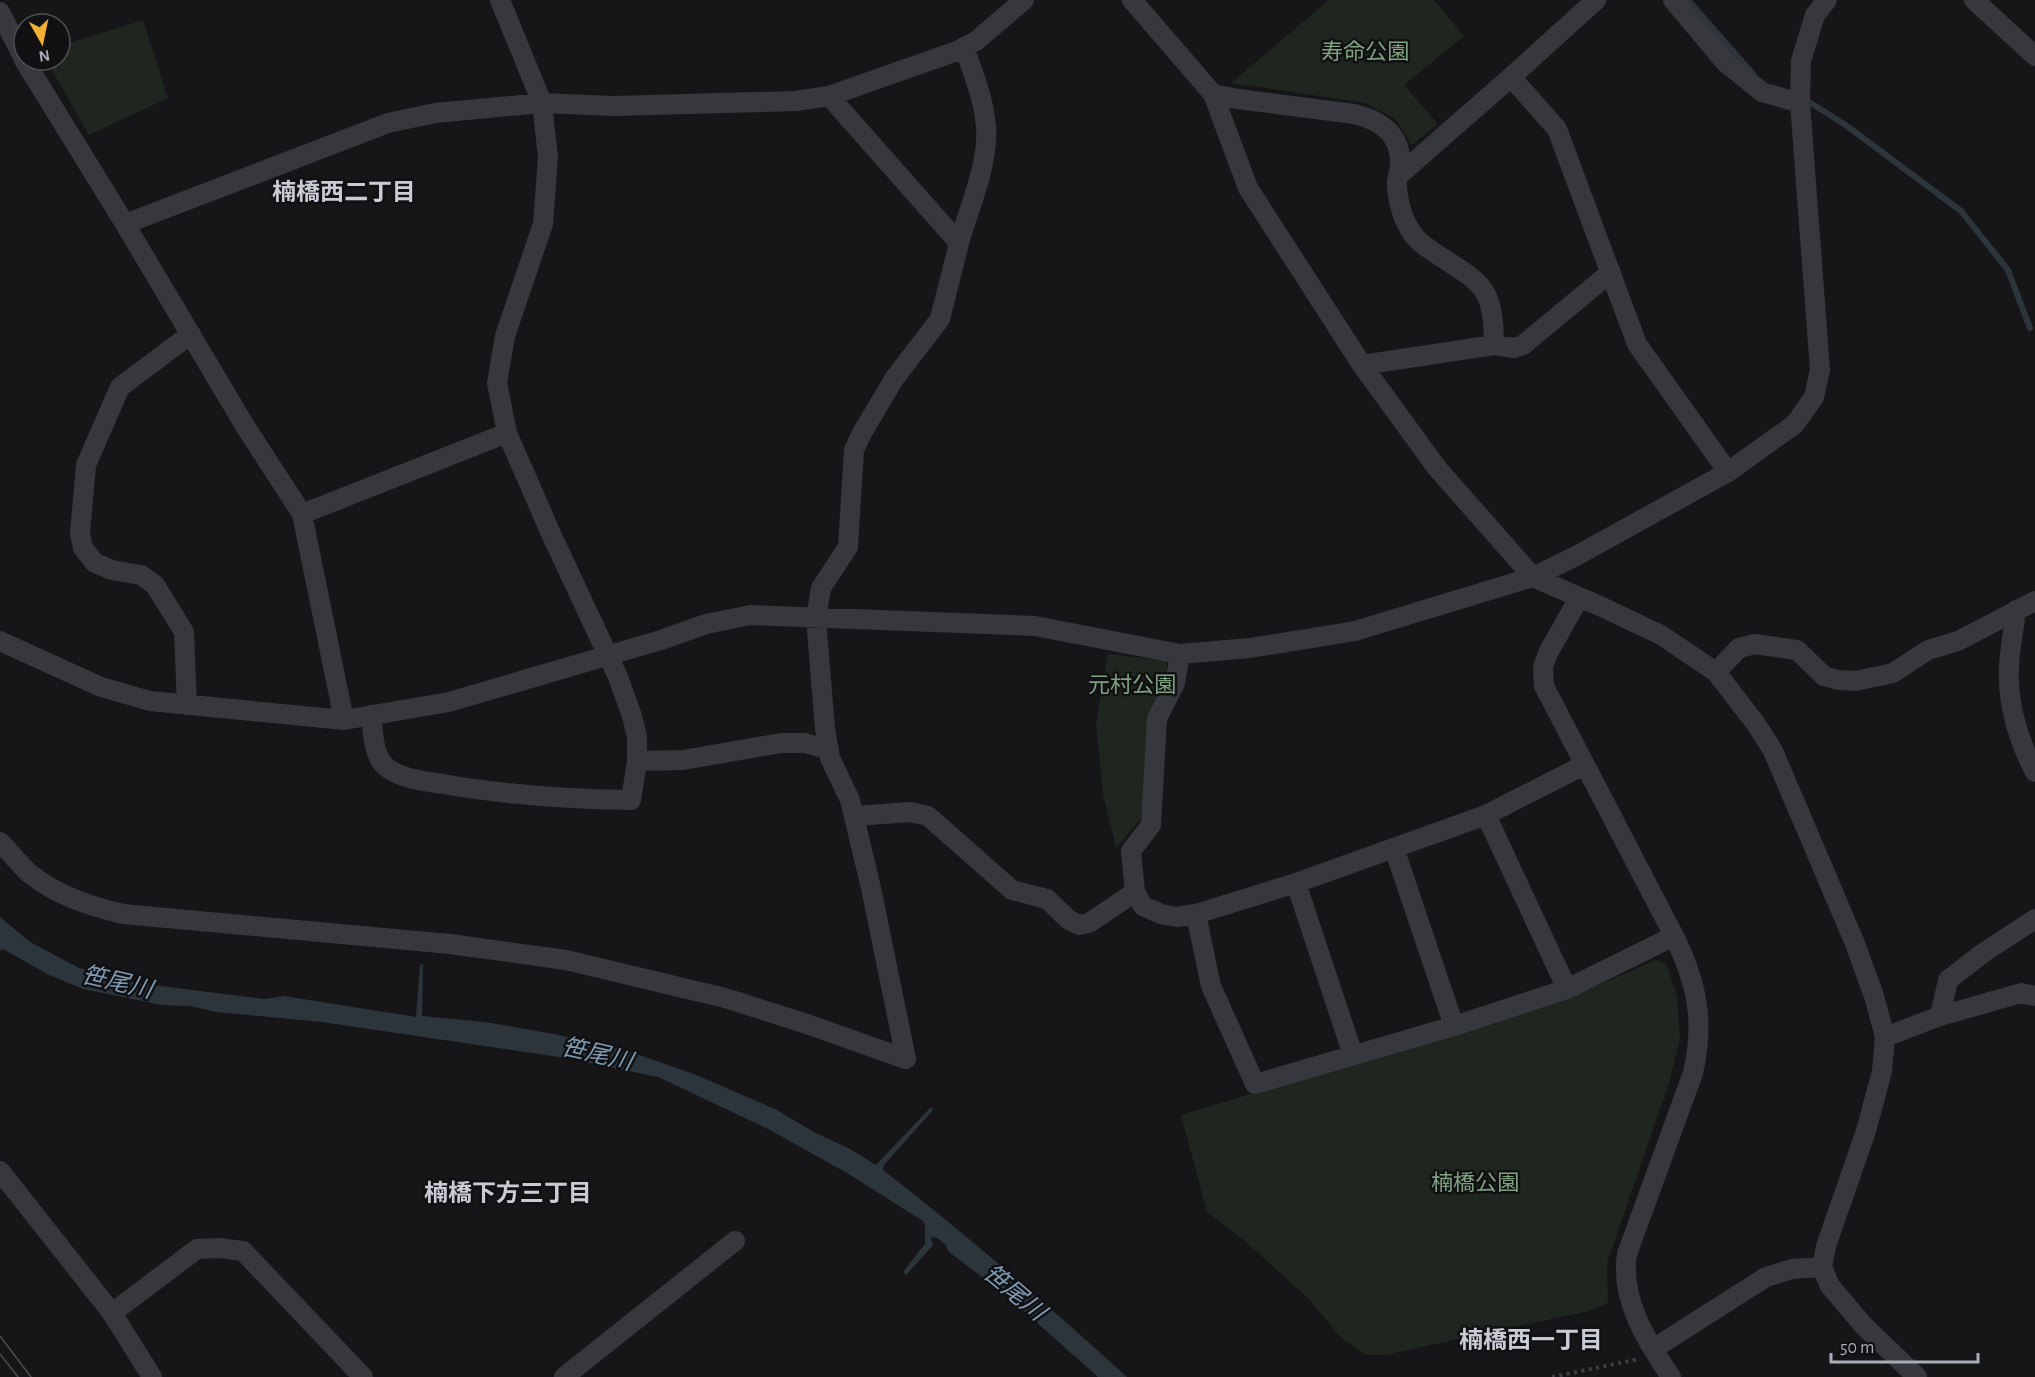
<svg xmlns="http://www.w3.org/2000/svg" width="2035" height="1377" viewBox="0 0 2035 1377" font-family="'Alegreya Sans','Noto Sans JP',sans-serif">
  <rect width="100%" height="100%" fill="#161618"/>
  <path fill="#1e261f" d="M1329 0H1434L1464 36 1404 85 1438 124 1412 145 1395 119 1366 103 1231 83Z
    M143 20 168 98 89 135 46 60H60V46Z
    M1108 654 1167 661 1165 682 1144 815 1116 848 1103 794 1096 722Z
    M1656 960 1667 965 1677 997 1680 1038 1669 1083 1607 1263 1608 1303 1589 1311 1385 1355H1366L1341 1338 1310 1300 1247 1243 1207 1212 1181 1115 1569 998Z"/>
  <path fill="#2c353c" d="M0 917 30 942 79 968 137 983 264 999 284 996 416 1017 420 965 423 964 422 1016 485 1022 554 1034 619 1048 694 1074 775 1109 814 1132 850 1149 876 1165 931 1107 933 1110 884 1165 883 1170C967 1235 1048 1305 1127 1377H1098L1015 1303 948 1251 946 1245 937 1238 931 1237 933 1245 906 1275 903 1272 925 1244V1225L923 1221 847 1173 768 1129 658 1077 559 1057 322 1022 216 1012 190 1006 162 1005 83 989 47 974 3 949 0 951Z"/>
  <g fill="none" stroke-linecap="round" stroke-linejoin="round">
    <path stroke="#2c353c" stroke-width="6" d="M1688 0 1753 74
      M1806 100 1847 126 1961 211 2008 270 2030 328"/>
    <path stroke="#3d3f44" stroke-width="4" stroke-dasharray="3 4.5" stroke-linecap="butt" d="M1552 1377 1639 1359"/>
    <path stroke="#37383d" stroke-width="20" d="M1132 0 1213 94 1248 188 1362 365 1437 468 1533 577 1602 607 1661 635 1716 672 1756 724 1773 751 1854 941 1874 996 1885 1037 1882 1071 1866 1131 1826 1246 1822 1267 1830 1286 1864 1326 1917 1377
      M1673 0 1726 63 1762 92 1800 103
      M1974 0 2035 56
      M0 12 24 59
      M24 60 125 224 245 426 302 514 344 720
      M1511 77 1557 129 1637 344 1728 472
      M1213 94 1238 99 1354 114C1381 120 1402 135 1400 166 1399 172 1397 178 1397 184 1397 197 1402 217 1409 228 1415 240 1425 246 1435 253 1483 285 1493 284 1494 345
      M1398 176 1511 77 1596 0
      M125 224 388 123 435 113 542 103 613 106 796 101 829 96 957 51 976 41 1024 0
      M959 243C969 208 989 163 986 127 984 99 973 73 964 47
      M1362 365 1494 345 1514 348 1523 345 1611 272
      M302 514 507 433
      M1579 598 1548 653 1543 667 1544 686 1674 936C1697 983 1705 1021 1693 1073L1627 1254C1620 1299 1646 1340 1671 1377
      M2016 610C2014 629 2010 647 2009 666 2007 702 2018 740 2035 772
      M0 641 101 687 150 701 344 720 449 702 661 640 706 624 751 615 1035 626 1180 654 1250 648 1355 631 1533 577 1576 556 1728 472 1795 424 1814 397 1820 370 1800 103 1801 61 1815 15 1827 0
      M1180 654 1175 683 1157 719 1151 825 1131 851 1135 892 1143 906 1161 914 1177 917 1196 914 1296 883 1486 815 1584 765
      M1716 672 1739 648 1755 644 1797 650 1824 676 1838 680 1856 681 1893 673 1928 650 1958 641 2035 601
      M187 705 184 632 155 585 141 575 112 570 95 563 83 548 80 533 86 465 120 387 191 334
      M371 715C373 729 373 752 383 764 397 779 425 781 443 784 506 795 568 799 631 800L637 761V736L632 716 618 677 552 536 507 433 497 383 505 336 543 224 548 157 542 103 500 0
      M637 761 683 760 781 743H805L829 750
      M1486 815 1567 989
      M854 816 911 812 928 816 1012 890 1047 899 1069 920 1079 925 1089 923 1135 892
      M0 842C10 852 19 864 29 873 56 895 89 906 123 914L450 944 566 960 725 998 804 1023 906 1059 871 888 850 800 830 758 825 729 816 618 821 588 848 547 854 450 862 433 894 379 940 319 959 243 829 96
      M1394 848 1454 1026
      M1296 883 1353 1055
      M1196 914 1211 986 1255 1084 1454 1026 1567 989 1674 936
      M1940 1016 1948 980 1983 953 2035 919
      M1885 1037 1940 1016 2021 993 2035 996
      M0 1171 112 1313 152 1377
      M112 1313 197 1249 219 1248 243 1251 363 1377
      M1653 1349 1766 1277 1792 1269 1822 1267
      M564 1377 735 1241"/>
    <path stroke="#4a4c52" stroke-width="1.5" d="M0 1336 31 1377
      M0 1354 18 1377"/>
  </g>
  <g text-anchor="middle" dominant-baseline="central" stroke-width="5" stroke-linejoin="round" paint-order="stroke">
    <g font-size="22" fill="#7fa381" stroke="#111113">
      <text x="1365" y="52">寿命公園</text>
      <text x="1132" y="685">元村公園</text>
      <text x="1475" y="1183">楠橋公園</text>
    </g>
    <g font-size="24" font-weight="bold" fill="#c9ccd4" stroke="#111113">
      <text x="344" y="193">楠橋西二丁目</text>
      <text x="508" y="1194">楠橋下方三丁目</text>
      <text x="1531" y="1341">楠橋西一丁目</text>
    </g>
    <g font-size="24" font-style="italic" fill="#7f9bb3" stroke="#111113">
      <text transform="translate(117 983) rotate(13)">笹尾川</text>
      <text transform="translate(597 1055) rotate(13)">笹尾川</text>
      <text transform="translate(1014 1293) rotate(40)">笹尾川</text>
    </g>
  </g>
  <g transform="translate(42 42) rotate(171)"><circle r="28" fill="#111113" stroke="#4d4f55" stroke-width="1.5"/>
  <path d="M0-4.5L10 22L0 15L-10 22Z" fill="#f2b134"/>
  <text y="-9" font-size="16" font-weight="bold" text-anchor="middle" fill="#a8adb8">N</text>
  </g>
  <path d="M1831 1353v9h147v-9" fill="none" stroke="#a8adb8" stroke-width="3"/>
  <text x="1840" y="1353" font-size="18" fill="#a8adb8" stroke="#111113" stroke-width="4.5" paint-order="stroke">50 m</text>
</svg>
